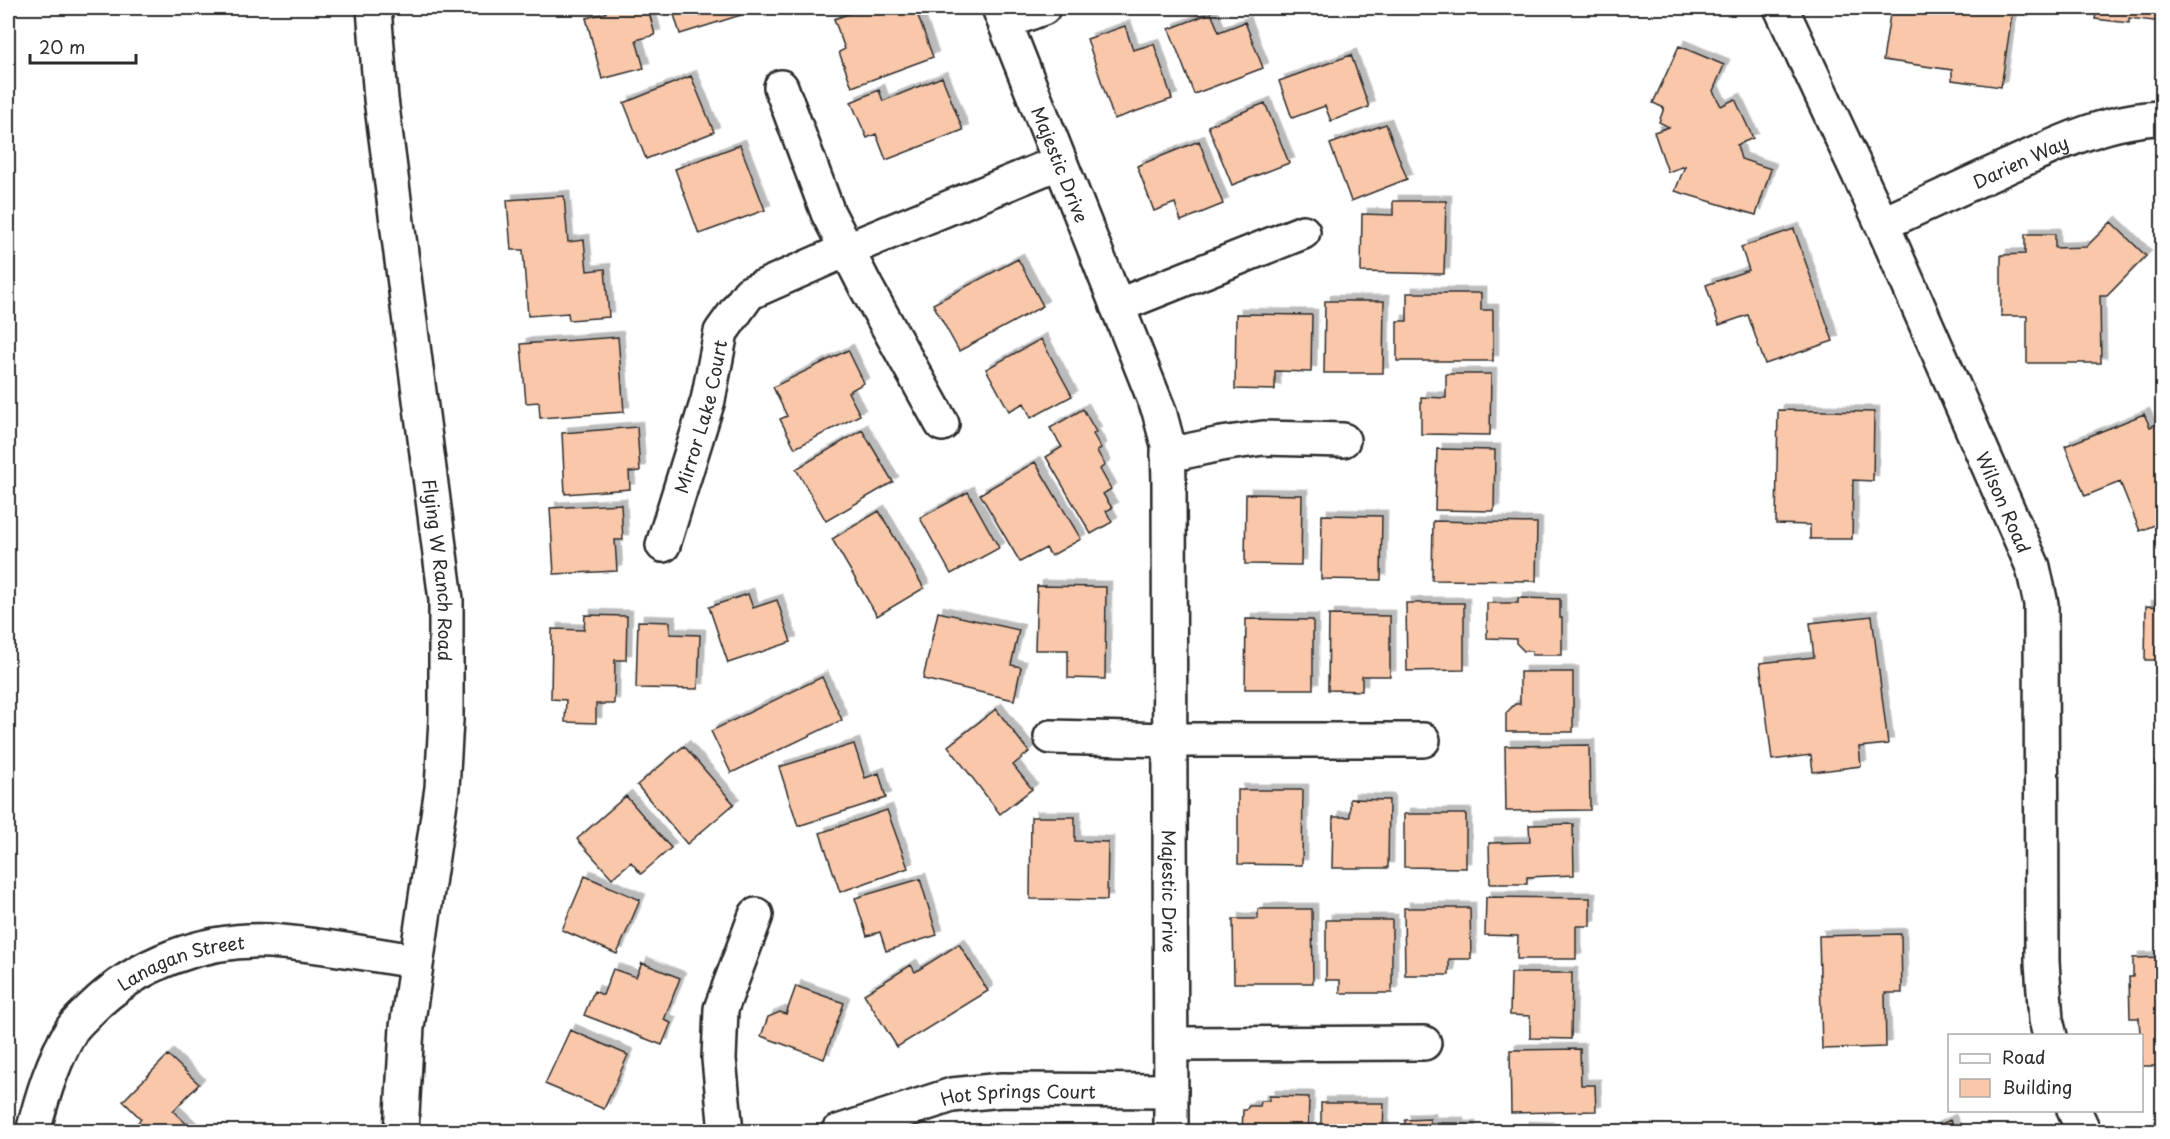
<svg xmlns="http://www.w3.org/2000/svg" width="2170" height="1139" viewBox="0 0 2170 1139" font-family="'Playpen Sans',sans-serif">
  <defs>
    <filter id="shadow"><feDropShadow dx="5.5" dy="-5.5" stdDeviation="0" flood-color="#0004"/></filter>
  </defs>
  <rect width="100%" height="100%" fill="#fff"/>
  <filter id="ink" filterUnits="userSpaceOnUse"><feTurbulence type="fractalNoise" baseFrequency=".0167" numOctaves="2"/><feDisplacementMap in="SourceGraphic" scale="12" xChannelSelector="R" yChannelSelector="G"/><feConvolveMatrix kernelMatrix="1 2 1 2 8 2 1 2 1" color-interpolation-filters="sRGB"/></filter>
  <g filter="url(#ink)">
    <path fill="#f9c7a9" stroke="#2b2b2b" stroke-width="1.5" filter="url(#shadow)" d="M605 8H648L655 35 636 40 644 68 602 79 586 18 606 13Z
      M672 8H739L741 15 680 34Z
      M865 8H915L933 57 852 87 839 52 845 49 834 19Z
      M1891 8H2013L2001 87 1952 80V70L1883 60Z
      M2097 8H2162V22L2129 18V23L2095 19Z
      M1211 13 1219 32 1245 22 1263 68 1194 94 1169 29Z
      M1125 26 1133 50 1154 44 1172 99 1114 119 1087 39Z
      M1679 46 1724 65 1713 91 1721 106 1735 99 1753 138 1737 145 1741 159 1771 169 1756 215 1675 191 1685 166 1668 172 1654 132 1669 127 1659 122 1664 108 1653 103Z
      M1351 55 1369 107 1331 121 1325 106 1292 118 1279 81Z
      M691 76 714 132 646 159 624 103Z
      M942 77 963 130 886 160 876 134 867 138 851 102 879 90 883 101Z
      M1265 103 1289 163 1232 185 1208 126Z
      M1386 124 1407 179 1351 201 1330 144Z
      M1199 141 1223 204 1181 221 1175 203 1154 211 1137 166Z
      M740 145 765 210 699 234 675 169Z
      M564 196 568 242 584 240 587 271 605 269 609 317 569 320 568 313 528 316 523 250H511L507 200Z
      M1393 201H1446L1444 274 1361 272 1362 214 1393 215Z
      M2111 222 2146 256 2107 296H2100L2101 363H2027V316H2001V255L2025 254V234H2055V248L2086 247Z
      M1794 229 1833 341 1765 364 1748 315 1719 325 1706 285 1749 270 1741 247Z
      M1018 259 1043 306 959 351 933 304Z
      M1407 293H1481V310H1493V361H1397V321H1407Z
      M1325 301H1384L1383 373H1324Z
      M1236 314 1312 315 1311 372 1275 371V390L1235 389Z
      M618 337 624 412 540 418 539 402 526 403 521 344Z
      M1041 339 1072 396 1031 418 1024 403 1009 411 986 369Z
      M848 350 864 383 848 392 860 415 795 448 780 419 787 416 773 387Z
      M1446 374H1491L1490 435 1421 434V397L1446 398Z
      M1083 409 1096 432 1093 434 1101 448 1097 451 1105 465 1100 469 1111 489 1103 494 1112 508 1106 511 1112 522 1091 534 1046 457 1062 447 1050 428Z
      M1778 410 1874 412 1873 481 1853 480 1852 539H1810V525L1776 524Z
      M2144 414 2150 427 2162 422V522L2140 531 2120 482 2085 496 2065 446Z
      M637 427 640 471 629 472 630 489 565 494 562 433Z
      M862 430 893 482 826 521 796 469Z
      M1437 449 1495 450 1494 511 1435 510Z
      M1035 462 1081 539 1051 556 1046 548 1020 562 980 494Z
      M968 492 999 548 951 574 920 518Z
      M1246 494 1302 495 1301 565 1245 564Z
      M621 504 623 540H615L617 571 554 574 550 508Z
      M879 511 924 588 877 616 832 539Z
      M1322 515 1382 516 1381 580 1321 579Z
      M1433 521 1537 523 1536 581 1432 580Z
      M1037 586 1106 587 1105 679 1068 678V650H1035Z
      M748 594 753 608 777 600 791 642 728 663 709 607Z
      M1518 598 1560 599V618H1562V655H1532V651H1524L1516 643V639L1487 638V603H1518Z
      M1406 603H1464V670L1407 671Z
      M2146 606 2162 607V660H2145Z
      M938 612 1019 630 1011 665 1021 667 1014 700 923 679Z
      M585 615 627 616 626 660H615L614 704H596V723L565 722 566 700 551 699 552 629 584 630Z
      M1329 615 1390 616V676H1362V691L1328 690Z
      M1872 616 1888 744 1859 747 1861 766 1813 772 1811 755 1772 760 1760 663 1814 657 1810 623Z
      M1246 619 1313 620V689H1245Z
      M638 621 670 622V634L700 635 698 689 636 688Z
      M1520 672H1573V732H1506V713L1515 704H1520Z
      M822 677 842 720 731 773 711 731Z
      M996 709 1029 752 1013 765 1032 789 1000 814 948 746Z
      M854 744 865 778 879 773 886 798 798 826 779 767Z
      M1589 745 1590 810 1506 811 1505 746Z
      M684 746 734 804 687 844 637 785Z
      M2156 762H2162V822H2155Z
      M1238 790H1303L1302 865 1238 864Z
      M626 796 671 848 641 874 631 862 612 878 577 839Z
      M1350 799 1389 800 1388 868H1332L1333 817H1350Z
      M887 810 908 868 840 892 820 833Z
      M1404 814H1466V868L1404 867Z
      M1031 817H1075V841L1108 842 1107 900 1030 899Z
      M1573 824 1574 875 1527 877V884H1490L1489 843 1530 842 1529 825Z
      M585 876 640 900 617 954 562 930Z
      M920 879 937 935 886 951 880 932 867 936 855 898Z
      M1486 897 1590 898V926H1576V959H1517L1518 936 1485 935Z
      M1404 908H1470L1471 959H1449V975H1405Z
      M1258 909H1312L1313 983H1234L1233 919H1258Z
      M1326 920H1392V993H1340V980H1326Z
      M1901 934 1902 993H1885L1886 1047 1822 1049 1819 936Z
      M959 944 988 991 897 1047 864 994 911 965 915 972Z
      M2162 957V1066H2142L2139 1018H2130L2129 977H2133V958Z
      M642 963 680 978 664 1020 671 1023 662 1045 584 1015 594 991 603 995 613 969 636 977Z
      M1511 973H1572L1571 1039 1530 1038V1016L1510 1015Z
      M796 986 844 1003 824 1059 761 1036 768 1017 780 1012 786 1014Z
      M570 1030 628 1055 604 1109 545 1084Z
      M1580 1049 1581 1085H1595L1596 1111 1511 1113 1510 1050Z
      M168 1055 199 1084 173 1111 195 1132H129L141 1119 123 1101Z
      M1269 1096 1309 1097 1308 1132H1242L1243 1110H1246L1249 1106H1260L1261 1101H1269Z
      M1321 1103H1384L1383 1132H1321Z
      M1430 1119V1123H1458V1127H1470V1132H1405V1120Z
      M1950 1120 1956 1132H1925Z
      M1523 1127 1548 1128V1132H1522Z"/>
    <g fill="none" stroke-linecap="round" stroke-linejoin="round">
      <g stroke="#2b2b2b" stroke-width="38">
        <g id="minor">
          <path id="s1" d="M374 8 381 99 446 600V720L442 788 407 1027 401 1132"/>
          <path id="s2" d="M999 8 1159 411 1168 445 1169 482 1171 1132"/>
          <path id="s3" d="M1781 8 1882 224 2033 567 2041 604 2042 962 2046 1020 2050 1036"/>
          <path d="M1005 22 1043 8"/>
          <path d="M781 87 828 213 866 287 942 424"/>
          <path id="s4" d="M1882 224C1922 206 1961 188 2000 170 2051 147 2105 119 2162 118"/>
          <path d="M1117 306 1303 232"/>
          <path d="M1168 455 1221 444 1263 438 1343 440"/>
          <path id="s5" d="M663 545 708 400 721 332 749 293 846 250 1060 162"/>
          <path d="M1051 737 1170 740H1423"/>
          <path d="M1171 1044 1424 1043"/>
          <path d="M2074 1110 2084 1132"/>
          <path id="s6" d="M33 1132C42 1096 53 1060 72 1029 77 1022 85 1015 91 1009 137 963 205 938 270 941 318 944 367 954 415 961"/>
          <path d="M726 1132 719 1059 721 1009 756 915"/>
          <path id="s7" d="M838 1132 952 1095 1002 1090 1171 1091"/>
        </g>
      </g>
      <use href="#minor" stroke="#fff" stroke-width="33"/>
    </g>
  </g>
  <g text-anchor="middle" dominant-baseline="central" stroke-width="5" stroke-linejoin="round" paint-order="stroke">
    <g font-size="18" fill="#2b2b2b" stroke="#fff">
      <text stroke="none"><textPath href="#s4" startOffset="152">Darien Way</textPath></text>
      <text stroke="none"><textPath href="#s2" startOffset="168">Majestic Drive</textPath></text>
      <text stroke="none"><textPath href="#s5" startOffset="134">Mirror Lake Court</textPath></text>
      <text stroke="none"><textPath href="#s3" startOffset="542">Wilson Road</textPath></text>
      <text stroke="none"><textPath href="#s1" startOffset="566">Flying W Ranch Road</textPath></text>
      <text stroke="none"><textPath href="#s2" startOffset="915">Majestic Drive</textPath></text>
      <text stroke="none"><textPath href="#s6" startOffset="242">Lanagan Street</textPath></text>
      <text stroke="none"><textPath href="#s7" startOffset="186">Hot Springs Court</textPath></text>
    </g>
  </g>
  <rect width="2170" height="1139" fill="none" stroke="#fff" stroke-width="30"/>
  <rect x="15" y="15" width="2140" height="1109" fill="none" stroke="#2b2b2b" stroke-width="2" filter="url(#ink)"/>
  <rect x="1948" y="1034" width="195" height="78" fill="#ffffff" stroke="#aaaaaa" stroke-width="1.5"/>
  <rect x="1960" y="1054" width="30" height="9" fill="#ffffff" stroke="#aaaaaa" stroke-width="1.5"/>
  <text x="2002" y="1064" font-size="18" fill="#2b2b2b">Road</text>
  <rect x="1960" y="1079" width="30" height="18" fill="#f9c7a9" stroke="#aaaaaa" stroke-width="1.5"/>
  <text x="2002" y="1094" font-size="18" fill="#2b2b2b">Building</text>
  <path d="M30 54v9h106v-9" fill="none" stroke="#2b2b2b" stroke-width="3"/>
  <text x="39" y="54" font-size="18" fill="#2b2b2b" stroke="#ffffff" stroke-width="4.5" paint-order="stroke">20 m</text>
</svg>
